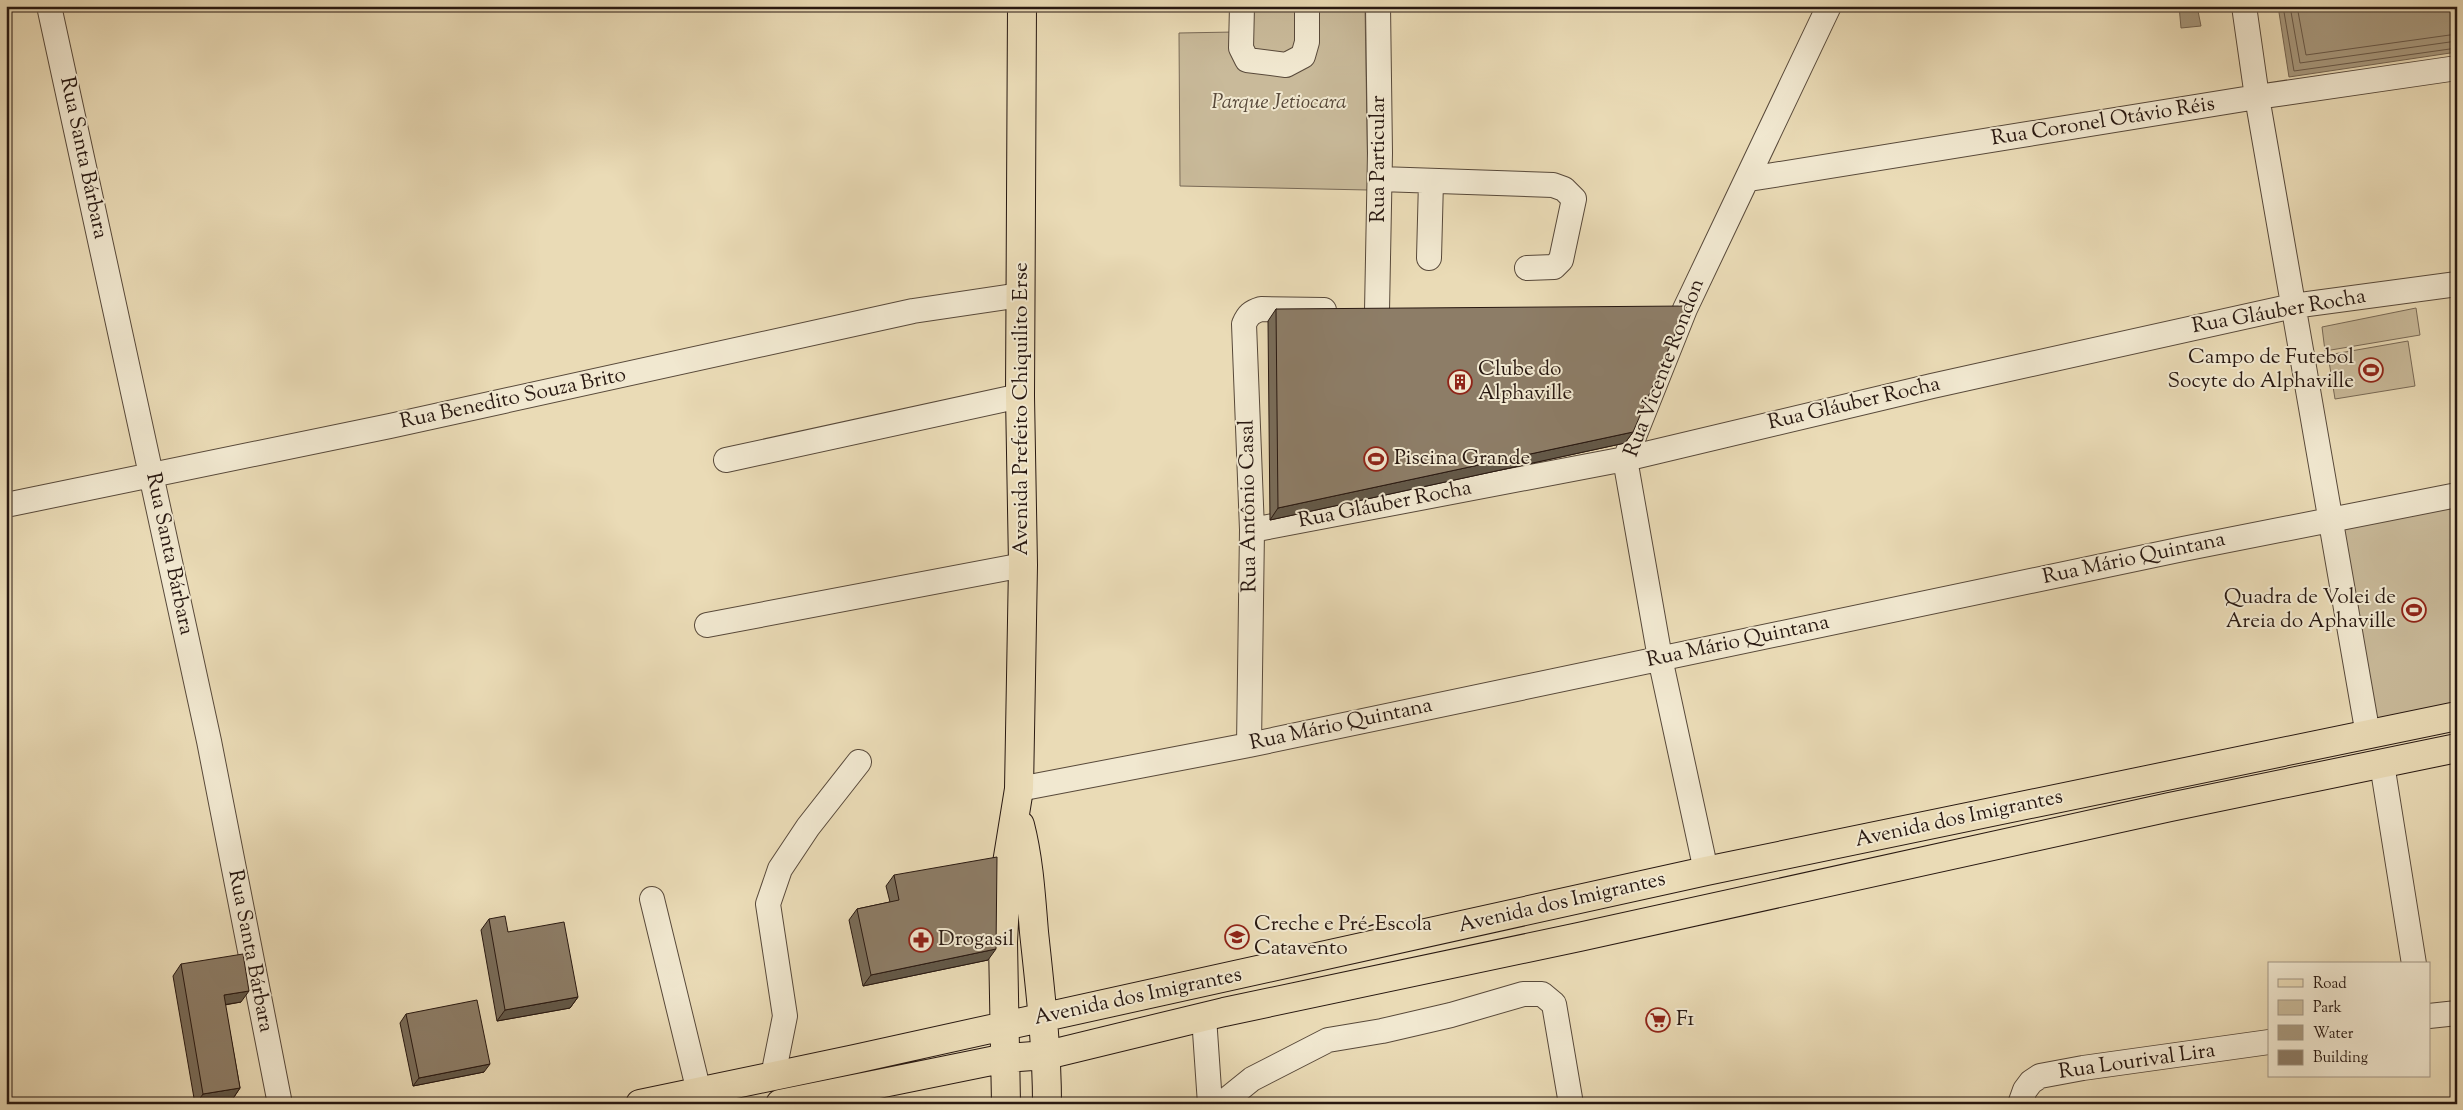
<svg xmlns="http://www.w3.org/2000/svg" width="2463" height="1110" viewBox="0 0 2463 1110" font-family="'Sorts Mill Goudy',serif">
  <rect width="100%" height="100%" fill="#eadbb6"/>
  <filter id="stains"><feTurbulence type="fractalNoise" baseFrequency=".004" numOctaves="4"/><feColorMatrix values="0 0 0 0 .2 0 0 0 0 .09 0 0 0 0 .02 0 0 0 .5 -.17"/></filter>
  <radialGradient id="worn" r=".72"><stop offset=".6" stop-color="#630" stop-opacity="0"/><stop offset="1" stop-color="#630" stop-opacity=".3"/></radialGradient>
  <path fill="#c9ba9a" stroke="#786956" d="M1233 6H1365L1368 190 1180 186 1179 33 1234 32Z
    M2416 308 2420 335 2325 351 2322 327Z
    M2408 341 2415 386 2335 399 2328 355Z
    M2457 501V703L2376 719 2342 519Z"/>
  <path fill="#a8997e" stroke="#756552" d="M2179 6H2197L2201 26 2181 28Z
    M2278 6H2457V52L2289 77Z"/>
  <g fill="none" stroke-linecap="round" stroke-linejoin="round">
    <path stroke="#685848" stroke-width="1" d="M2283 6 2294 71 2457 48
      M2290 6 2300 63 2457 41
      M2297 6 2306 55 2457 34"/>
    <g stroke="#58493a" stroke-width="26">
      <path id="minor" d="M49 6 209 741 280 1104
        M1242 6 1241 48 1247 60 1286 65 1303 56 1307 42V6
        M2244 6 2257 97 2368 735
        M1380 179 1553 185 1564 189 1574 199 1561 260 1554 267 1527 268
        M1749 179 2257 97 2457 68
        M1429 258 1431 181
        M1377 311 1380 153 1378 6
        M726 460 1020 396
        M6 505 390 426 913 311 1020 295
        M1252 530 1625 459 1932 386 2293 306 2457 284
        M707 625 1023 565
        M1249 745 1252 530 1244 324C1248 315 1251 312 1261 309L1324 310
        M2382 764 2414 964
        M1019 789 1249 745 2183 549 2457 495
        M1706 871 1660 658 1625 459 1685 309 1829 6
        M652 899 699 1092
        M2429 1016 2457 1013
        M1204 1017 1210 1104
        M773 1076 785 1016 768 904 780 869 808 827 859 762
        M1221 1104 1252 1079 1328 1040 1382 1031 1451 1015 1523 994H1542L1554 1004 1571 1104
        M2020 1104 2025 1090 2031 1082 2040 1076 2083 1068 2269 1042"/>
    </g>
    <g stroke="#281811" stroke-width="30">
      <path id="major" d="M1020 825C1029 860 1031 896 1034 932 1040 989 1047 1046 1047 1104
        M640 1104 855 1059 1706 871 2457 716
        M780 1104 1006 1058 1047 1055 1224 1012 1579 937 2170 807 2457 748
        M1006 1104 1003 942 1007 863 1019 789 1023 565 1020 396 1022 6"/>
    </g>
    <use href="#minor" stroke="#f1e8d0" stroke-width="24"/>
    <use href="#major" stroke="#eadbb6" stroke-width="28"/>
  </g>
  <path fill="#796c59" stroke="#281811" d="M1276 309 1633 432 1625 443 1270 520 1268 321Z
    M894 875 988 960 863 986 849 920 857 909 890 902 886 886Z
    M489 919 508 932 578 997 570 1008 497 1021 481 930Z
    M181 964 241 1002 225 1005 240 1088 232 1100 206 1104H195L173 976Z
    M406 1014 484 1072 413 1086 400 1023Z"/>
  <path fill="#635848" stroke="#281811" d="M1633 432 1625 443 1270 520 1278 508Z
    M996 949 988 960 863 986 871 975Z
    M249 991 241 1002 216 1006 224 995Z
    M578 997 570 1008 497 1021 505 1010Z
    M490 1064 484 1072 413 1086 419 1078Z
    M240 1088 232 1100 206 1104H196L203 1094Z"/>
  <path fill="#8d7d67" stroke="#281811" d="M1687 306 1633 432 1278 508 1276 309Z
    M997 857 996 949 871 975 857 909 899 900 894 875Z
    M505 916 508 932 564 922 578 997 505 1010 489 919Z
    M243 954 249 991 224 995 240 1088 203 1094 181 964Z
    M477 1000 490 1064 419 1078 406 1014Z"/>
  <defs>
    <g id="stadium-ring" transform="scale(1.25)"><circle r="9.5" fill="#f1e8d0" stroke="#8f2418" stroke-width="1.5"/><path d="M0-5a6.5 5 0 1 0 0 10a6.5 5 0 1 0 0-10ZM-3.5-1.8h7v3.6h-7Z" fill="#8f2418"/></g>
    <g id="building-ring" transform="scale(1.25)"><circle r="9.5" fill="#f1e8d0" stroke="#8f2418" stroke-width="1.5"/><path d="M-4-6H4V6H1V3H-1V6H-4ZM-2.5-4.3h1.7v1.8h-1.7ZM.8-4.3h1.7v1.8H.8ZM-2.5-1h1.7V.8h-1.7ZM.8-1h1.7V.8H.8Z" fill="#8f2418"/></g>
    <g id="school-ring" transform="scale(1.25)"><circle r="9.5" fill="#f1e8d0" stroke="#8f2418" stroke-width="1.5"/><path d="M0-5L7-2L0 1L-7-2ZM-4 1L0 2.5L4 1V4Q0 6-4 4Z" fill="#8f2418"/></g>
    <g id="pharmacy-ring" transform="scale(1.25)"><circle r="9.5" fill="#f1e8d0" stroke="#8f2418" stroke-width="1.5"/><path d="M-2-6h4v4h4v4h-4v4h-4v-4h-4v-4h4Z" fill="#8f2418"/></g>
    <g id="supermarket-ring" transform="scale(1.25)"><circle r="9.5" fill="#f1e8d0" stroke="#8f2418" stroke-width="1.5"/><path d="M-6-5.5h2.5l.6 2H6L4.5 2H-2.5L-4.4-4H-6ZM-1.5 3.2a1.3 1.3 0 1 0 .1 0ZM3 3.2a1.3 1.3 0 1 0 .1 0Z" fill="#8f2418"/></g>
  </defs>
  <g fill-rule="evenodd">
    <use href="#stadium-ring" x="2371" y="370"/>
    <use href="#building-ring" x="1460" y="382"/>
    <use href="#stadium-ring" x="1376" y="459"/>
    <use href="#stadium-ring" x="2414" y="610"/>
    <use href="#school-ring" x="1237" y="937"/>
    <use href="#pharmacy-ring" x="921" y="940"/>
    <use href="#supermarket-ring" x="1658" y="1020"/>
  </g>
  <g text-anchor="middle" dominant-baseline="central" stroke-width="4" stroke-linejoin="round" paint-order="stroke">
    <g font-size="21" font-style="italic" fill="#58493a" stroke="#f1e8d0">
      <text x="1279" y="103">Parque Jetiocara</text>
    </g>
    <g font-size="21" fill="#281811" stroke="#f1e8d0">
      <text transform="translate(2103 122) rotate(-9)">Rua Coronel Otávio Réis</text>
      <text transform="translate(83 158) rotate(78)">Rua Santa Bárbara</text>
      <text transform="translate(1379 159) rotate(-90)">Rua Particular</text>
      <text transform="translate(2279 312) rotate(-10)">Rua Gláuber Rocha</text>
      <text transform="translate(1665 368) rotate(-69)">Rua Vicente Rondon</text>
      <text transform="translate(513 399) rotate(-12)">Rua Benedito Souza Brito</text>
      <text transform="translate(1854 404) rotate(-13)">Rua Gláuber Rocha</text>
      <text transform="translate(1022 409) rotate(-90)">Avenida Prefeito Chiquilito Erse</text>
      <text transform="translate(1385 505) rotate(-11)">Rua Gláuber Rocha</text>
      <text transform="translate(1249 506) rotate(-91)">Rua Antônio Casal</text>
      <text transform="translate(169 554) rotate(78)">Rua Santa Bárbara</text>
      <text transform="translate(2134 559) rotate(-12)">Rua Mário Quintana</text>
      <text transform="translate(1738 642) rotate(-12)">Rua Mário Quintana</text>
      <text transform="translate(1341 725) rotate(-12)">Rua Mário Quintana</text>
      <text transform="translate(1959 819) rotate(-12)">Avenida dos Imigrantes</text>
      <text transform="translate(1562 903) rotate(-13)">Avenida dos Imigrantes</text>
      <text transform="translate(250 951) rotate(79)">Rua Santa Bárbara</text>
      <text transform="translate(1138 997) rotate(-12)">Avenida dos Imigrantes</text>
      <text transform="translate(2137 1062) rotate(-8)">Rua Lourival Lira</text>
    </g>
    <g font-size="21" fill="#281811" stroke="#f1e8d0" text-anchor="start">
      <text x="2354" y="358" text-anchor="end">Campo de Futebol<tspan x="2354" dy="24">Socyte do Alphaville</tspan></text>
      <text x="1478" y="370">Clube do<tspan x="1478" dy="24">Alphaville</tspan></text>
      <text x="1394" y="459">Piscina Grande</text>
      <text x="2396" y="598" text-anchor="end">Quadra de Volei de<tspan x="2396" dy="24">Areia do Aphaville</tspan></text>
      <text x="1254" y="925">Creche e Pré-Escola<tspan x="1254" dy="24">Catavento</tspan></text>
      <text x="938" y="940">Drogasil</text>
      <text x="1676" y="1020">F1</text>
    </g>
  </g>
  <rect width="2463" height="1110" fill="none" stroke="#eadbb6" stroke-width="25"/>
  <rect x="8" y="8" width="2448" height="1095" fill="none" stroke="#281811" stroke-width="2.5"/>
  <rect x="12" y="12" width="2438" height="1085" fill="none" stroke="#281811"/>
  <rect x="2268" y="962" width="162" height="115" fill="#f1e8d0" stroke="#a19584"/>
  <rect x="2278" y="979" width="25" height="8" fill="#eadbb6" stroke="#a19584"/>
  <text x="2313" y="988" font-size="15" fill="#281811">Road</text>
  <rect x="2278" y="1000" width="25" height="15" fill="#c9ba9a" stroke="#a19584"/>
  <text x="2313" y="1012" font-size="15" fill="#281811">Park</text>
  <rect x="2278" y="1025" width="25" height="15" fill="#a8997e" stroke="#a19584"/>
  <text x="2313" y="1038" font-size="15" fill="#281811">Water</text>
  <rect x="2278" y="1050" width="25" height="15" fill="#8d7d67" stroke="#a19584"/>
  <text x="2313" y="1062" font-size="15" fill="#281811">Building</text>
  <rect width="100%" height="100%" filter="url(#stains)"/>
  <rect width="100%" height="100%" fill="url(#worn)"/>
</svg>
